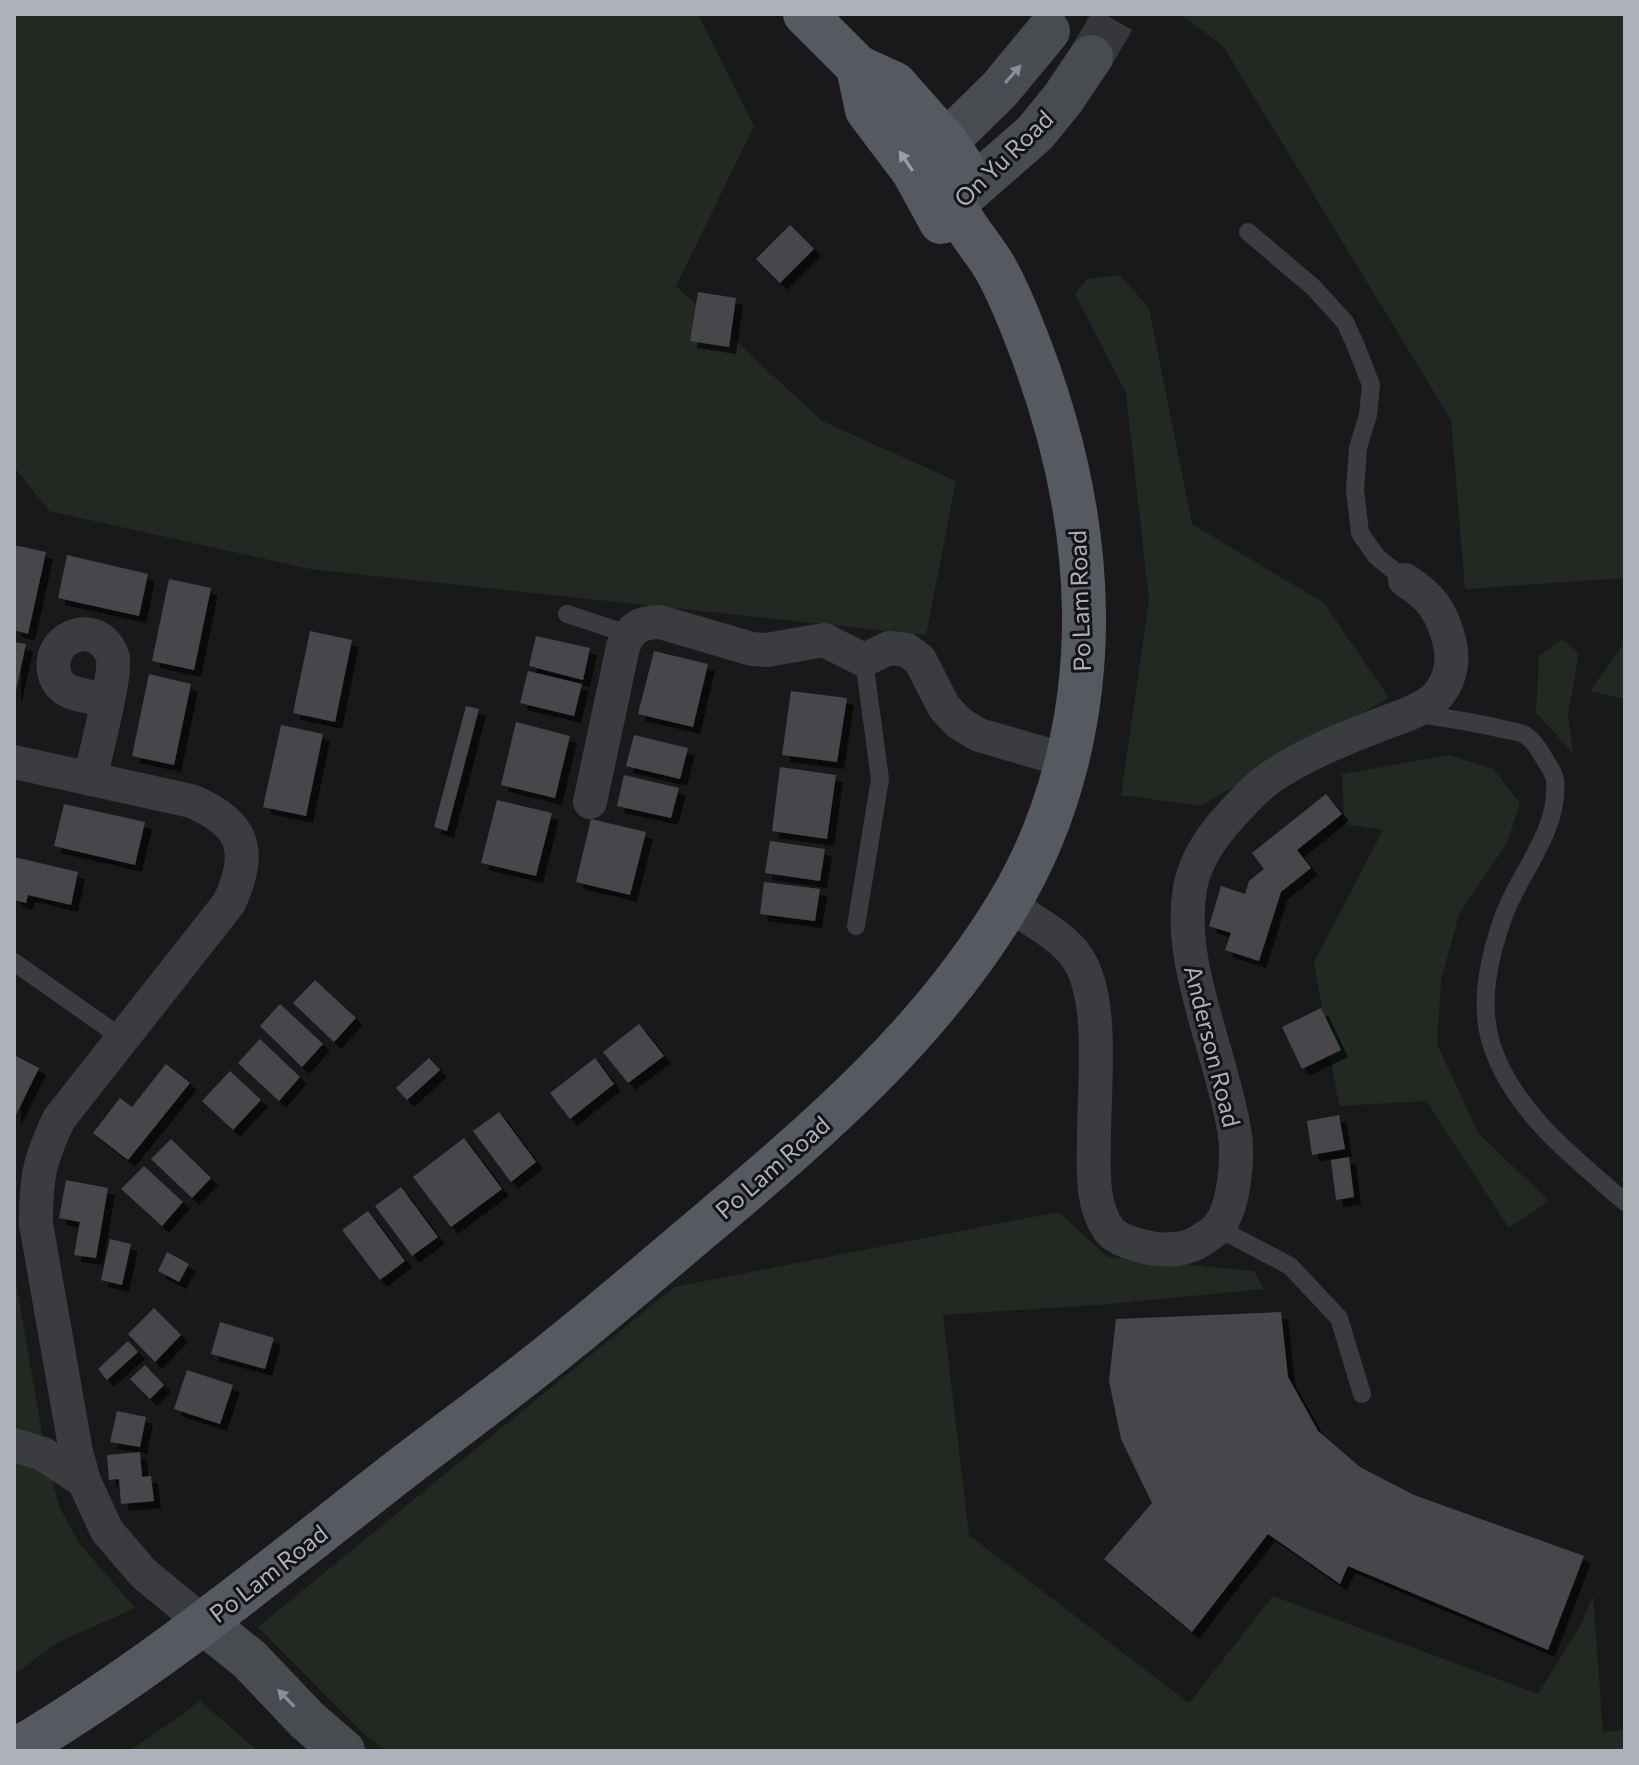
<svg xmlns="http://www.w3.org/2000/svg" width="1639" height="1765" viewBox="0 0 1639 1765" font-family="Commissioner,sans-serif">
  <defs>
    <filter id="shadow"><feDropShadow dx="7" dy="7" stdDeviation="0" flood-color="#0009"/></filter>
  </defs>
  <rect width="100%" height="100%" fill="#19191b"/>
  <path fill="#212922" d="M14 14H698L754 126 676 286 822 421 956 481 926 635 310 569 49 511 14 467Z
    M1180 14H1625V578L1465 589 1451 420 1223 46Z
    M1120 275 1149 308 1192 524 1324 603 1389 698 1200 806 1121 795 1149 600 1126 393 1075 294 1087 279Z
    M1562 639 1579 653 1568 714 1573 753 1536 713 1539 656Z
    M1625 642V699L1590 691Z
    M1450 755 1493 769 1520 803 1507 843 1459 914 1441 981 1437 1044 1478 1133 1549 1201 1509 1228 1426 1101 1339 1106 1314 962 1383 830 1344 824 1342 774Z
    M1058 1212 1108 1257 1254 1271 1264 1289 1110 1304 943 1315 969 1535 1189 1703 1273 1596 1538 1694 1580 1626 1593 1596 1603 1733 1625 1729V1751H387L366 1736 258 1627 674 1287Z
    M14 1270 47 1463 60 1508 79 1543 135 1608 57 1643 14 1675Z
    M199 1700 258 1751H129L186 1712Z"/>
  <path fill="#46474b" filter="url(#shadow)" d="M790 225 814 249 780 283 756 259Z
    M698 292 736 298 729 347 690 341Z
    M14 545 46 552 28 634 14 630Z
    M67 555 148 574 139 616 58 598Z
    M169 579 211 588 194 670 152 661Z
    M310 631 352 640 335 722 293 713Z
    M536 636 590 648 583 680 529 666Z
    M14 642 26 644 15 695H14Z
    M654 651 708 664 693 727 638 714Z
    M528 671 582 684 574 716 520 703Z
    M149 674 191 684 174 765 132 756Z
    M791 691 847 698 837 762 782 755Z
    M466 706 479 709 447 831 434 827Z
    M516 722 570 736 555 798 501 785Z
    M281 725 323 734 306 816 263 807Z
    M634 735 688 748 680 779 626 766Z
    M780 767 836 775 827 839 772 831Z
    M624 775 679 788 671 818 617 806Z
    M1326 794 1342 814 1297 850 1311 868 1281 892 1259 961 1225 950 1231 933 1209 926 1221 886 1245 894 1249 881 1264 869 1252 853Z
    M497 800 552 813 536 876 481 863Z
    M64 804 145 822 135 865 54 846Z
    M591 819 646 832 630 895 576 882Z
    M770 841 825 849 820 881 765 873Z
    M14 857 78 872 71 905 28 895 26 903 14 900Z
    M764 882 820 889 815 921 760 914Z
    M315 980 356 1018 334 1042 293 1003Z
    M280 1004 323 1044 302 1067 260 1026Z
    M1321 1008 1341 1050 1302 1069 1282 1027Z
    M639 1024 664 1056 628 1083 603 1052Z
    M260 1039 300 1077 279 1101 238 1063Z
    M14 1055 39 1068 14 1119Z
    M429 1058 440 1070 407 1100 396 1088Z
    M595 1058 614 1084 570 1119 550 1093Z
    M166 1064 190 1083 128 1160 93 1133 120 1098 132 1107Z
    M230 1071 261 1100 233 1130 202 1101Z
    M499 1112 536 1162 511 1182 473 1131Z
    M1339 1115 1345 1149 1312 1155 1307 1121Z
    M464 1138 502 1189 451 1227 413 1177Z
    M171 1139 211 1178 192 1198 151 1159Z
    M1349 1157 1354 1197 1336 1200 1331 1160Z
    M144 1166 183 1202 162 1226 121 1189Z
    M66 1180 108 1188 96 1258 74 1255 80 1222 59 1218Z
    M401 1187 438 1237 412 1256 375 1206Z
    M368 1211 405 1261 380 1280 342 1230Z
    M110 1239 131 1244 122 1285 101 1280Z
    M167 1252 189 1264 179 1282 158 1271Z
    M154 1308 181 1335 155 1362 128 1334Z
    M1281 1312 1288 1377 1318 1431 1360 1467 1414 1495 1584 1556 1548 1650 1348 1566 1340 1584 1268 1534 1192 1632 1104 1559 1152 1503 1121 1439 1109 1381 1116 1319Z
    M220 1322 274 1338 265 1369 211 1354Z
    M128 1341 138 1352 107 1380 98 1369Z
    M145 1365 164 1385 150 1399 130 1379Z
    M187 1370 233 1385 220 1424 174 1409Z
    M117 1411 146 1417 140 1447 110 1442Z
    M140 1452 142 1477 151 1476 154 1501 121 1504 119 1479 109 1480 107 1455Z"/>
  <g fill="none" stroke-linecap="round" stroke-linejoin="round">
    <path stroke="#36373b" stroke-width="44" stroke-dasharray="44 22" stroke-linecap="butt" d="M1091 57 1116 14"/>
    <path stroke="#3a3c40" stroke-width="18" d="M1248 232 1313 287 1345 322 1356 346 1371 385 1368 415 1358 448 1355 490 1360 533 1376 556 1405 580
      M567 614 628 634
      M1417 714C1448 718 1478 723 1507 730 1512 731 1521 732 1525 735 1532 739 1540 751 1544 758 1548 765 1554 773 1555 780 1560 829 1520 872 1504 915 1489 957 1478 1003 1492 1046 1514 1112 1574 1158 1625 1202
      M856 926 880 779 864 660
      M14 962 122 1038
      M1218 1228 1290 1266 1339 1318 1362 1394"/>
    <path stroke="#3a3c40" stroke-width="34" d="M14 762 191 801C245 823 253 852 229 903L59 1119C39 1161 36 1178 36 1224L76 1452 84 1481
      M90 779C95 755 116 678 113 658 110 648 103 639 94 636 86 633 77 634 70 638 51 647 47 676 65 689 77 696 93 697 107 700
      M590 802 623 647C630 628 640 622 660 622L752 649 767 650 824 640 864 660 889 648 907 650 920 660 944 707 959 723 979 735 1069 761
      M1009 904C1030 920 1060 934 1076 956 1105 995 1094 1086 1094 1135 1094 1165 1090 1204 1109 1230 1118 1241 1137 1245 1150 1248 1166 1251 1186 1250 1200 1241 1205 1237 1212 1234 1216 1229 1235 1211 1239 1154 1234 1129 1225 1078 1206 1029 1195 978 1188 948 1185 918 1190 888 1197 849 1227 818 1254 791 1282 764 1337 741 1374 727 1393 719 1417 713 1433 700 1450 685 1455 661 1449 640 1441 610 1431 597 1405 580
      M14 1445 43 1454 84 1481 107 1531 144 1574 204 1623"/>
    <path stroke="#484b50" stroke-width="44" d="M946 142 1000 89 1048 31
      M939 217 1035 133 1062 100 1091 57
      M204 1623 249 1659 308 1721 343 1751"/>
    <path stroke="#56595f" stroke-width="44" d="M805 14 858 67 895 84 946 142 962 166
      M858 67 867 110 913 171 941 222
      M14 1751C155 1668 280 1563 409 1463 460 1424 512 1386 561 1346 611 1306 659 1264 708 1223 820 1128 929 1035 1006 908 1060 820 1085 716 1084 613 1083 515 1058 415 1021 324 1013 304 1005 285 994 266 977 239 947 207 943 174 942 164 945 152 946 142"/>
  </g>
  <defs><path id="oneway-solid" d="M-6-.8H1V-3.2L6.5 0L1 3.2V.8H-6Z" transform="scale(2)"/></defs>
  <g fill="#898d95">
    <use href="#oneway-solid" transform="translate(1013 74) rotate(-49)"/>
    <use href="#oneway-solid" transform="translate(286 1698) rotate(-134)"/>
  </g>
  <use fill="#9b9fa8" href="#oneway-solid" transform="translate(906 161) rotate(-124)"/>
  <g text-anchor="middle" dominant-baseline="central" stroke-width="6" stroke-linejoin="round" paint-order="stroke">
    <g font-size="24" fill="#acb1ba" stroke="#141416">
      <text transform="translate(1003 158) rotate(-44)">On Yu Road</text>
      <text transform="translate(1079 601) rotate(-92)">Po Lam Road</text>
      <text transform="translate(1213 1046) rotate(76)">Anderson Road</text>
      <text transform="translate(772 1167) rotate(-41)">Po Lam Road</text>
      <text transform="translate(268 1573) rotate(-38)">Po Lam Road</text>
    </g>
  </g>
  <rect width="1639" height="1765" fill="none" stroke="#acb1ba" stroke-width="32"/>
</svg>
